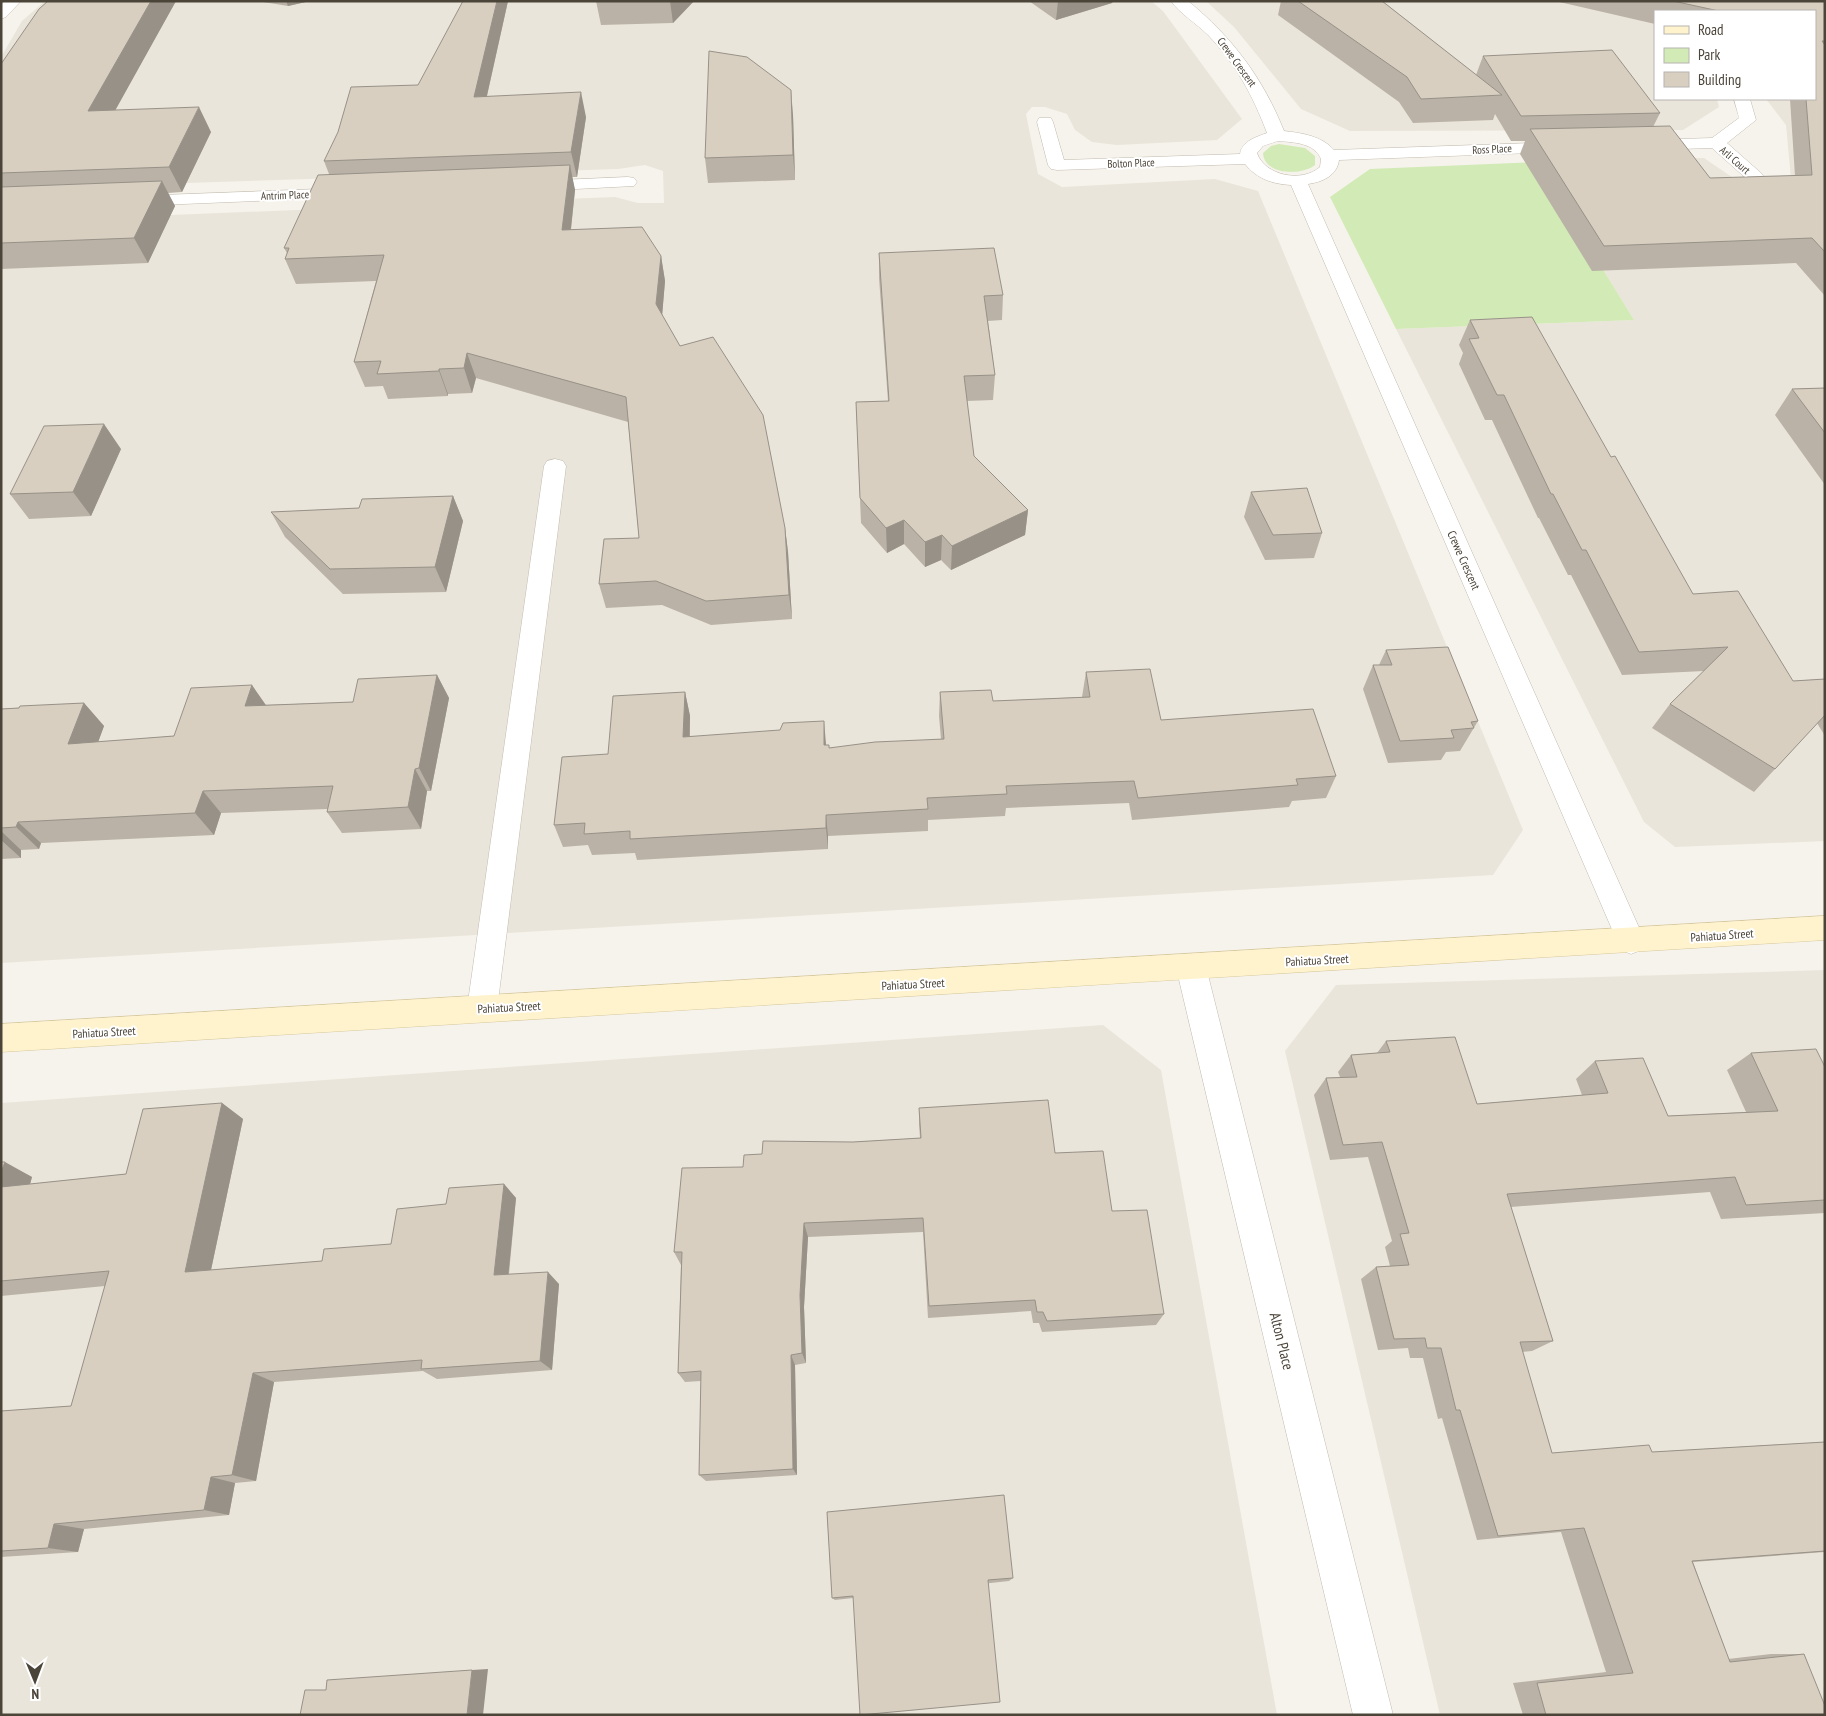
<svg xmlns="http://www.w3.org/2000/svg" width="1826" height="1716" viewBox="0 0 1826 1716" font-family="'PT Sans Narrow',sans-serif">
  <rect width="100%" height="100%" fill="#f6f3ec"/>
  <path fill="#eae5da" d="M45 1H1151L1163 11 1242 119 1217 140 1117 145 1092 142 1075 130 1067 114 1045 107H1032L1026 114 1038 174 1062 187 1215 179 1258 191 1523 830 1493 875 1 963V222L615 197 638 203H664L663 171 645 165 618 169 1 189V57L22 21Z
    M1206 1H1825V841L1675 847 1644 822 1396 329 1634 320 1537 162 1704 158 1745 186 1791 179 1786 125 1766 99H1815V11H1655V99H1717L1719 107 1683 130 1350 131 1301 109 1234 27Z
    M1825 970V1715H1440L1285 1051 1336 985Z
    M1103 1025 1161 1070 1277 1715H1V1103Z"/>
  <path fill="#d2eab5" d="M1279 144 1305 148 1315 156V165C1302 176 1264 175 1263 153L1271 146Z
    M1537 162 1634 320 1396 329 1330 197 1370 169Z"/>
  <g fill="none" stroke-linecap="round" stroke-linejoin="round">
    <g stroke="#c2bbae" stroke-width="1">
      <path id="lane" d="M555 459 563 461 566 466 497 1009 492 1018 482 1022 472 1018 467 1009 544 466 547 461Z"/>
    </g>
    <g stroke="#c2bbae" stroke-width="1">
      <path id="street" d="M5 1H21L6 17 1 19V5Z
        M1171 1H1188C1232 37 1263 78 1284 131 1302 133 1322 136 1334 150L1559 142 1565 143 1568 147 1565 151 1559 152 1339 160C1337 176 1322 182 1308 184L1645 941 1641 950 1631 954 1621 950 1617 941 1291 185C1273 184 1257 179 1245 164L1057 170 1051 169 1048 165 1037 122 1039 118H1051L1053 122 1064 160 1240 154C1242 141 1256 137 1267 133 1253 96 1236 64 1208 35 1196 23 1180 14 1171 1ZM1278 141C1293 142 1315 143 1321 159L1320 167C1302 183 1265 176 1257 153L1263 146Z
        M1734 99H1750L1756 120 1727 143 1761 173 1764 177 1761 181 1755 182 1749 181 1712 148 1647 150 1641 149 1638 145 1641 141 1647 140 1712 138 1739 118Z
        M628 177 634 178 637 182 634 186 537 191 531 190 528 186 531 182 537 181Z
        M347 188 353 189 356 193 353 197 135 206 129 205 126 201 129 197 135 196Z
        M1191 954 1201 958 1206 967 1393 1715H1353L1176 967 1181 958Z"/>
    </g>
    <g stroke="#d6c79b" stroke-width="1">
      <path id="secondary" d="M1825 916V940L1 1052V1024Z"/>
    </g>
    <use href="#lane" fill="#fff" fill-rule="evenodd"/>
    <use href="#street" fill="#fff" fill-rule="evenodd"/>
    <use href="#secondary" fill="#fff3cd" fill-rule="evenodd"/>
  </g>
  <path fill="#bab2a6" d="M48 1H176L115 110 211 132 182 192 168 193 175 206 148 263 1 269V64Z
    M257 1H310L288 6Z
    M508 1 487 96 586 117 577 177H572L575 190 571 230 661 256 665 281 662 315 785 528 788 552 792 619 711 625 662 605 606 608 599 584 639 538 628 422 476 378 472 393 448 394V396L388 399 383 386 365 387 354 362 376 281 296 284 285 259 287 253 284 248 329 174 324 161 418 85Z
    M596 1H694L673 23 601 25Z
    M1029 1H1113L1112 3 1056 20Z
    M1281 1H1382L1476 75 1483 56 1660 113 1653 127 1710 178 1795 176 1790 99H1815V11H1655V24L1555 1H1825V296L1796 263 1592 271 1520 154 1525 141H1511L1495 114 1493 120 1413 123 1399 102 1278 15Z
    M793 115 795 180 708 183 705 158Z
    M879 253 1003 295 1002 320 988 321 995 375 993 400 967 401 974 456 1028 510 1025 535 951 570 941 560 925 567 904 544 887 553 861 523 856 402 888 401 879 278Z
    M1470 320 1611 457 1693 594 1793 681 1825 679V736L1817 723 1754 792 1652 728 1670 704 1704 671 1622 675 1571 575H1568L1539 518H1538L1492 420H1485L1459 364 1463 353 1459 345Z
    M1825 388V485L1775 415 1792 389Z
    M121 449 91 516 29 519 10 494Z
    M1251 492 1322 533 1314 558 1265 560 1244 517Z
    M453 496 463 521 446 592 343 594 285 537 271 512 359 508Z
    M1386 650 1478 721 1460 751 1446 752 1441 760 1388 763 1363 689 1373 665H1379Z
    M1086 672 1161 720 1336 776 1326 798 1292 801 1289 807 1132 820 1129 803 1006 808 1005 816 928 820V831L828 836V849L637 860 635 853 592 855 588 845 563 847 554 825 608 754 685 692 690 716V736L826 745 829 748 941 739 939 716 940 692 993 701 1082 697Z
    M437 675 449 698 431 791H427L421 829 342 833 327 812V809L221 813 214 835 41 843 39 849 21 850V858L1 859V709L84 703 104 726 98 742 174 736 265 705 353 702Z
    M1386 1041 1477 1104 1582 1095 1576 1079 1595 1061 1668 1116 1746 1112 1727 1070 1751 1053 1825 1067V1213L1721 1219 1710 1192 1511 1207 1553 1341 1532 1351 1522 1352 1552 1453 1652 1452 1825 1442V1552L1693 1562 1728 1659 1771 1654H1804L1825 1715H1523L1513 1683 1606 1672 1561 1532 1477 1540 1442 1418 1438 1419 1423 1358H1410L1408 1348 1378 1350 1361 1279 1376 1267 1390 1266 1385 1247 1392 1241 1368 1157 1330 1160 1314 1095 1326 1078 1340 1077 1338 1072 1351 1055 1377 1053Z
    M222 1103 243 1119 211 1270 322 1261 391 1244 446 1204 504 1184 516 1198 509 1274 559 1284 552 1370 437 1379 423 1371 274 1382 256 1481 235 1483 229 1515 84 1529 78 1552 1 1557V1411L71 1406 105 1286 1 1296V1162L32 1177 30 1184 126 1174Z
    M919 1108 1055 1153 1112 1211 1164 1314 1156 1325 1042 1332 1039 1323H1033L1031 1311 928 1318 923 1232 808 1237 804 1307 806 1363 795 1365 797 1475 706 1481 699 1475 701 1381 685 1382 678 1373 681 1265 674 1252 743 1167 762 1154 853 1142 920 1138 919 1124Z
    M827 1512 1013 1578 1009 1581 835 1600 832 1598Z"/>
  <path fill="#979187" d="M151 1H176L101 136 88 111Z
    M286 1H310L288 6Z
    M497 1H508L481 122 474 97Z
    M670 1H694L673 23Z
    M1058 1H1113L1112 3 1056 20Z
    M791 90 793 115 795 180 793 155Z
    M581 92 586 117 577 177 571 152Z
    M199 107 211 132 182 192 169 167Z
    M570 165 575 190 568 255 562 230Z
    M162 181 175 206 148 263 134 238Z
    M661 256 665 281 661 329 656 304Z
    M467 353 476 378 472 393 464 368Z
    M439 369 448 394V396L439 371Z
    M104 424 121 449 91 516 73 492Z
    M453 496 463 521 446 592 435 567Z
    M1028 510 1025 535 951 570 952 546Z
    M904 520V544L887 553 886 528Z
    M785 528 788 552 792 619 789 595Z
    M942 535 941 560 925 567V542Z
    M437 675 449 698 431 791 419 768Z
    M252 685 268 708 245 706Z
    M685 692 690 716 689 760 683 737Z
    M84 703 104 726 89 767 68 744Z
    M824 721 826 744V767L824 745Z
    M415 769 427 791 421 829 408 807Z
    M203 791 221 813 214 835 195 813Z
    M826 815 828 836V849L826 828Z
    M18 822 41 843 39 849 16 827Z
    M1 831 21 850V858L1 840Z
    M222 1103 243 1119 208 1284 185 1272Z
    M5 1162 32 1177 25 1202 1 1189V1172Z
    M504 1184 516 1198 507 1288 494 1275Z
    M804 1223 808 1237 804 1307 806 1363 802 1353 800 1295Z
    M548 1272 559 1284 552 1370 540 1361Z
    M791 1355 795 1365 797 1475 793 1469Z
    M253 1373 274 1382 256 1481 232 1475Z
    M211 1477 235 1483 229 1515 204 1510Z
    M54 1524 84 1529 78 1552 48 1548Z
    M488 1669 483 1715H467L472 1670Z"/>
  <path fill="#d8cfc1" stroke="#979187" d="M48 1H151L88 111 199 107 169 167 1 173V64L39 9Z
    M463 1H497L474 97 581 92 571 152 324 161 338 132 351 87 418 85Z
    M1298 1H1382L1502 95 1421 99 1407 77Z
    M1673 1H1825V41H1822L1825 45V252L1812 238 1604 246 1530 129 1670 126 1710 178 1812 175 1806 99H1815V11H1719Z
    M1612 50 1660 113 1521 116 1483 56Z
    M709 51 747 57 791 90 793 155 705 158Z
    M570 165 562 230 642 227 661 256 656 304 680 346 713 337 763 415 785 528 789 595 706 601 656 581 599 584 604 539 639 538 626 397 467 353 464 368 439 369V371L377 374 381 361 354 362 384 255 285 259 289 248H284L318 175Z
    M162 181 134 238 1 243V187Z
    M994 248 1003 295 984 296 995 375 964 376 974 456 1028 510 952 546 942 535 925 542 904 520 886 528 860 498 856 402 889 401 879 253Z
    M1532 317 1611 457 1615 456 1693 594 1738 591 1793 681 1825 679V715L1775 769 1670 704 1728 647 1639 652 1586 550H1582L1553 494H1551L1504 395H1497L1469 339 1479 338 1470 320Z
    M1825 388V433L1792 389Z
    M104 424 73 492 10 494 44 426Z
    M1307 488 1322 533 1273 535 1251 492Z
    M453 496 435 567 330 569 271 512 359 508 362 499Z
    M1448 647 1478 721 1471 722 1474 728 1451 730 1454 738 1400 741 1373 665H1392L1386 650Z
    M1150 669 1161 720 1313 709 1336 776 1296 779 1298 785 1138 798 1134 781 1006 786 1007 794 927 798 928 809 826 815V828L630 839V831L584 834 585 823 554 825 562 757 608 754 613 696 685 692 683 737 780 730 783 723 824 721V745H829V748L875 742 944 739 940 692 991 690 993 701 1090 697 1086 672Z
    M437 675 419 768 415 769 408 807 327 812 333 786 203 791 195 813 18 822 16 827 1 828V709L19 708 20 706 84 703 68 744 174 736 191 688 252 685 245 706 353 702 358 679Z
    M1455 1037 1477 1104 1608 1093 1595 1061 1643 1058 1668 1116 1778 1111 1751 1053 1816 1049 1825 1067V1200L1746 1205 1735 1177 1507 1194 1553 1341 1520 1342 1552 1453 1649 1445 1652 1452 1825 1442V1551L1692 1561 1730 1662 1804 1654 1825 1706V1715H1546L1537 1683 1633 1673 1584 1528 1498 1536 1460 1410H1456L1441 1348H1427L1425 1338 1394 1339 1376 1267 1409 1265 1400 1234 1409 1233 1382 1142 1343 1145 1326 1078 1357 1077 1351 1055 1390 1052 1386 1041Z
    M1048 1100 1055 1153 1103 1151 1112 1211 1147 1210 1164 1314 1047 1321 1043 1312H1037L1035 1300 929 1306 923 1218 804 1223 800 1295 802 1353 791 1355 793 1469 699 1475 701 1371 678 1373 682 1252H674L682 1168 743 1167 744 1155 762 1154 763 1141 853 1142 921 1138 919 1108Z
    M222 1103 185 1272 322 1261 324 1249 391 1244 397 1209 446 1204 449 1188 504 1184 494 1275 548 1272 540 1361 421 1369 422 1360 253 1373 232 1475 211 1477 204 1510 54 1524 48 1548 1 1551V1411L71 1406 109 1271 1 1281V1187L126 1174 143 1109Z
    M1 1162H5L1 1172Z
    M1004 1495 1013 1578 988 1580 1000 1702 860 1715 853 1596 832 1598 827 1512Z
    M472 1670 467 1715H300L305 1690H326L327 1680Z"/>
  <g text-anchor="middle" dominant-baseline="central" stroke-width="4" stroke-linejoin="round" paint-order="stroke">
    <g font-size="11" fill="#4b4439" stroke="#fff">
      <text transform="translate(1237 62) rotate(54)">Crewe Crescent</text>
      <text transform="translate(1492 149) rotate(-3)">Ross Place</text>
      <text transform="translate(1735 160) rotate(41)">Arli Court</text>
      <text transform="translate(1131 163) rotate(-2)">Bolton Place</text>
      <text transform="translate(285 195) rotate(-2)">Antrim Place</text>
    </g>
    <g font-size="12" fill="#4b4439" stroke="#fff">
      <text transform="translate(1464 560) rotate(66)">Crewe Crescent</text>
      <text transform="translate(1722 935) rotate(-4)">Pahiatua Street</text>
      <text transform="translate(1317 960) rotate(-3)">Pahiatua Street</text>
      <text transform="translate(913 984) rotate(-3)">Pahiatua Street</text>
      <text transform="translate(509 1007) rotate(-3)">Pahiatua Street</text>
      <text transform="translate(104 1032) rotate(-3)">Pahiatua Street</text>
    </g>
    <g font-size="15" fill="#4b4439" stroke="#fff">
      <text transform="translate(1282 1341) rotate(76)">Alton Place</text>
    </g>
  </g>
  <rect width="1826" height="1716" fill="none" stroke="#4b4439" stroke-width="5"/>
  <rect x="1654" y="10" width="162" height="90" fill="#ffffff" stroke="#b7b4b0"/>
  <rect x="1664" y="26" width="25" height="8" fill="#fff3cd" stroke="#b7b4b0"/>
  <text x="1698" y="35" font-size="15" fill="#4b4439">Road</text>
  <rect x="1664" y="48" width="25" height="15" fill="#d2eab5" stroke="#b7b4b0"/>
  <text x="1698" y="60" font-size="15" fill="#4b4439">Park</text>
  <rect x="1664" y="72" width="25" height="15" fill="#d8cfc1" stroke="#b7b4b0"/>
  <text x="1698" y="85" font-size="15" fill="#4b4439">Building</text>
  <g transform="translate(35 1681) rotate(179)" stroke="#ffffff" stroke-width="4" paint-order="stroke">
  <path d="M0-4L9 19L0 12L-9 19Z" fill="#4b4439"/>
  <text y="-8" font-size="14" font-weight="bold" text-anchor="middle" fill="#4b4439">N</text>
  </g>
</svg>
